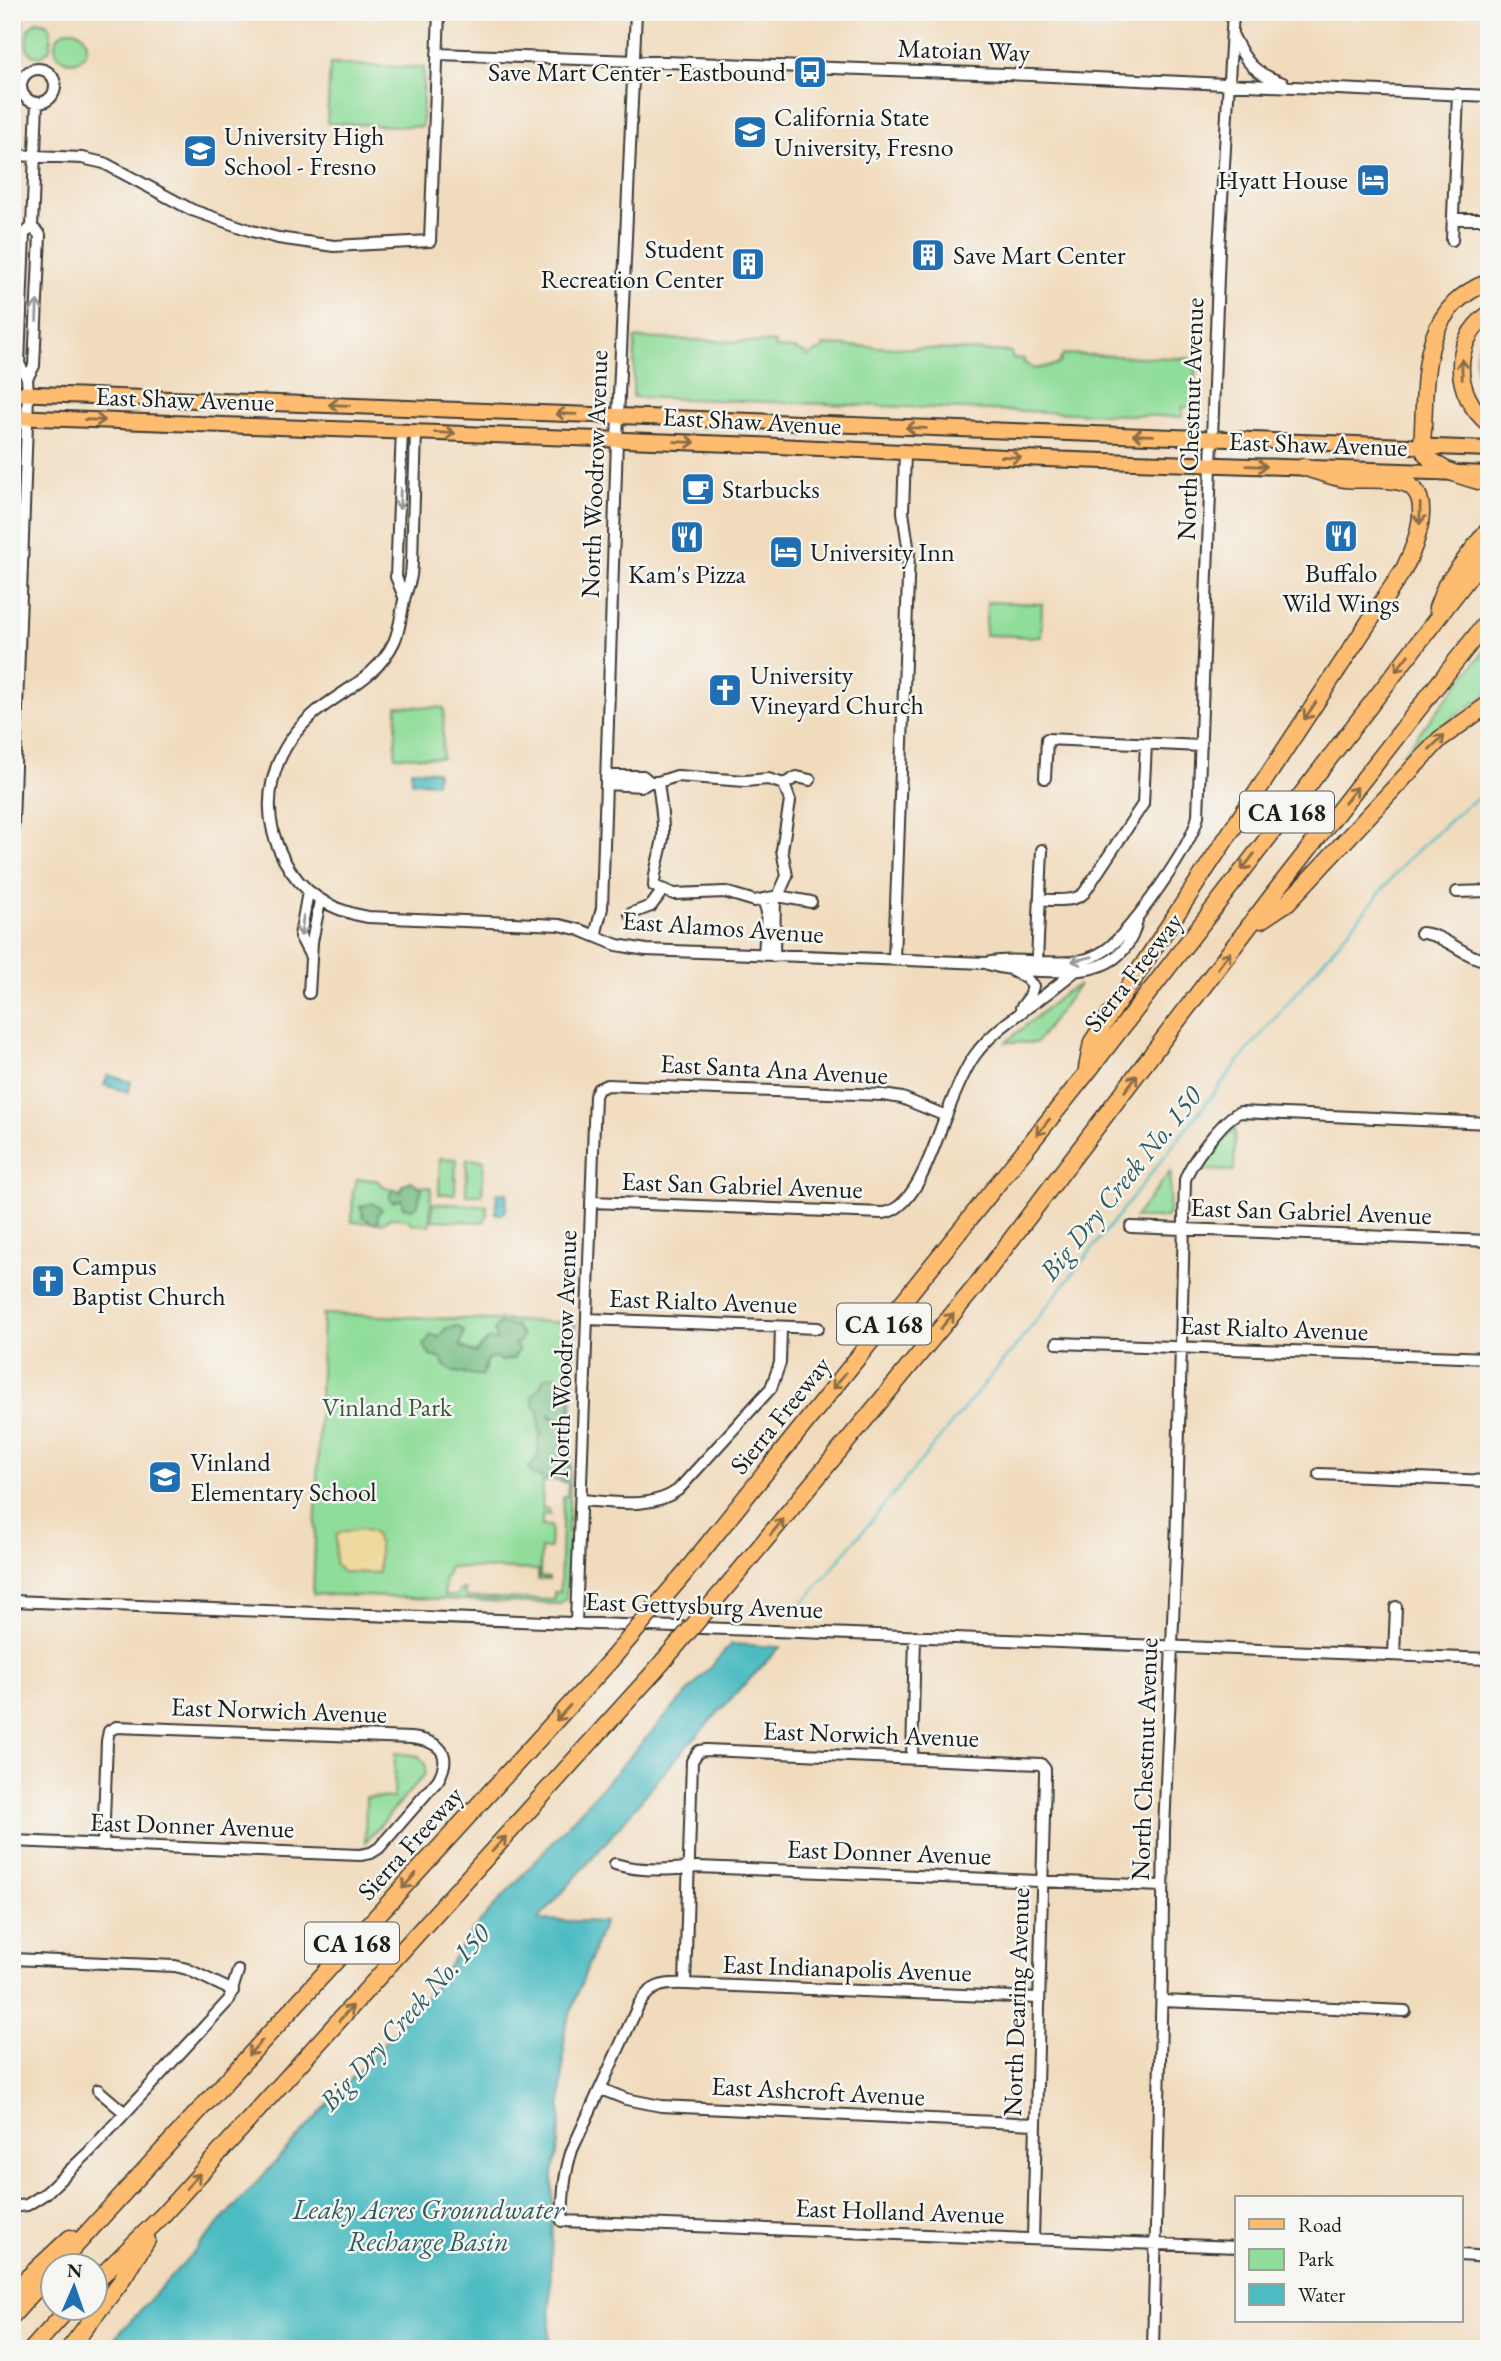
<svg xmlns="http://www.w3.org/2000/svg" width="1501" height="2361" viewBox="0 0 1501 2361" font-family="'EB Garamond',serif">
  <rect width="100%" height="100%" fill="#f6f6f2"/>
  <filter id="ink" filterUnits="userSpaceOnUse"><feTurbulence type="fractalNoise" baseFrequency=".0143" numOctaves="2"/><feDisplacementMap in="SourceGraphic" scale="14" xChannelSelector="R" yChannelSelector="G"/><feConvolveMatrix kernelMatrix="1 2 1 2 8 2 1 2 1" color-interpolation-filters="sRGB"/></filter>
  <filter id="wash" filterUnits="userSpaceOnUse"><feTurbulence type="fractalNoise" baseFrequency=".00686" numOctaves="4" result="noise"/><feDisplacementMap in="SourceGraphic" scale="28" xChannelSelector="R" yChannelSelector="G"/><feGaussianBlur stdDeviation="1.57" result="paint"/><feColorMatrix in="noise" values="0 0 0 0 0 0 0 0 0 0 0 0 0 0 0 0 0 1.4 0 .05"/><feComposite in="paint" operator="in"/></filter>
  <g filter="url(#wash)">
    <rect width="100%" height="100%" fill="#f1dbbd"/>
    <path fill="#90dd9a" stroke="#567c5b" stroke-width="2" fill-rule="evenodd" d="M12 12H23V14L22 56 12 55Z
      M37 21 46 23 51 30 50 49 41 57 32 55 27 48 28 29Z
      M55 46a16 16 0 1 1 32 0a16 16 0 1 1-32 0Z
      M330 64 424 68 422 127 327 123Z
      M1489 329V398C1472 378 1469 348 1489 329Z
      M635 338 775 343V348L794 349 806 354V357H809L810 354 823 350V345L1012 352V358L1024 359V363L1035 369 1059 364 1063 354 1196 359 1193 407H1183L1182 417 633 397Z
      M987 602 1042 604 1041 637 985 635Z
      M1489 645V693L1457 714 1408 760 1402 755Z
      M397 706 444 708 442 758 395 756Z
      M1079 985 1036 1043 1006 1042 1066 992Z
      M1235 1126 1234 1171 1203 1170 1204 1167Z
      M440 1158 456 1159 455 1194H439Z
      M467 1159 484 1160 482 1195H466Z
      M1171 1171 1169 1212 1166 1218H1134Z
      M357 1179 376 1180C388 1192 398 1190 414 1191V1186L431 1187 430 1225 413 1224 407 1219 390 1218 382 1223 352 1222 353 1191Z
      M433 1203 487 1206V1217L485 1218 484 1222 432 1220Z
      M323 1314 575 1323 566 1599 560 1604 313 1594ZM431 1336 475 1353 489 1339 497 1341 494 1357 487 1359 485 1371ZM534 1406 563 1421 549 1414V1417L566 1425 567 1434 561 1441 567 1460 529 1468 538 1457 539 1436 543 1433 539 1431V1411ZM552 1480 568 1483 567 1496 563 1497 560 1592H554V1600L465 1597V1589L460 1590 456 1596H444L445 1576H447L448 1567 538 1570V1580H549V1578L540 1577 541 1549H550L551 1526H542V1514L551 1515 548 1509 542 1508 543 1482Z
      M395 1753 419 1756 425 1764V1774L365 1842 366 1797 394 1798Z"/>
    <path fill="#74bc82" stroke="#486c4f" stroke-width="2" d="M411 1181 422 1188 418 1204 412 1209 403 1207 401 1199 393 1202 390 1199V1193L395 1189 401 1192 403 1185Z
      M372 1203 382 1209 378 1214V1223H372L362 1216 363 1213 360 1207Z
      M499 1324 516 1326 522 1336 520 1342 514 1344 519 1349 513 1359 501 1361 494 1357 487 1359 482 1376 454 1372 443 1365 442 1359 430 1356 424 1345 431 1335 439 1337 446 1328 458 1326 464 1331 460 1346 475 1353 489 1339 497 1340 494 1331Z
      M554 1375 564 1383 562 1393 571 1399 570 1418 563 1421 549 1415V1417L566 1425 568 1429 562 1441 566 1442 570 1448 568 1478 566 1480 544 1479 533 1475 529 1468 538 1457 539 1436 543 1433 539 1431V1412L534 1406 532 1396 540 1387 544 1377Z"/>
    <path fill="#eeda9e" stroke="#857b5d" stroke-width="2" d="M362 1529 374 1533 379 1545V1573L342 1572 335 1564 336 1536 341 1532Z"/>
    <path fill="#4dbcc2" stroke="#346c6f" stroke-width="2" d="M411 770 437 771 436 783 411 782Z
      M108 1075 131 1082 128 1092 104 1085Z
      M497 1193H507L506 1210 502 1214H496Z
      M731 1644 780 1647 682 1751 596 1854 538 1920 604 1922 565 2028 559 2144 553 2173 549 2349H105L432 1990 472 1931Z"/>
    <g fill="none" stroke-linecap="round" stroke-linejoin="round">
      <path stroke="#4dbcc2" stroke-width="2.5" d="M795 1613 1020 1341 1239 1061 1359 918 1407 860 1466 806 1489 791"/>
    </g>
  </g>
  <g filter="url(#ink)">
    <g fill="none" stroke-linecap="round" stroke-linejoin="round">
      <g stroke="#3c3934" stroke-width="14">
        <path id="minor" d="M1233 36C1246 63 1254 73 1283 83
          M437 54 1030 75 1489 96
          M21 86a17 17 0 1 1 34 0a17 17 0 1 1-34 0Z
          M12 155 82 158 104 163 192 210 252 231 278 238 334 246 430 241 439 12
          M1453 219H1489
          M1452 240 1458 94
          M27 378 34 366 40 235 32 227
          M402 431 396 577 404 597
          M416 432C415 464 414 496 413 528 412 543 413 560 411 575 410 582 407 589 405 596 401 611 401 627 394 642 377 677 345 689 316 712 271 750 256 807 284 860 302 893 331 911 368 917L560 925 580 930 617 945 646 950 986 963C1018 956 1051 967 1083 960 1092 958 1100 954 1107 949 1132 930 1192 846 1198 816L1219 250 1233 12
          M1045 778 1047 739 1201 746
          M650 782H658L677 776 745 781 768 779 784 784 790 801 782 850 787 876 778 896 755 901 725 892 674 894 654 886C654 869 661 854 663 837 664 819 660 800 658 782
          M606 784 643 786 650 782 643 776H606
          M784 784 797 777 810 780
          M12 851 28 394 27 378 19 364 24 234 32 227 37 103
          M308 892 300 936 311 957
          M1457 892 1489 891
          M778 896 811 902
          M763 899 767 912 764 955
          M1040 900C1054 899 1074 903 1084 893L1143 804 1146 744
          M630 914 651 906 663 890
          M1421 933C1445 934 1464 958 1489 961
          M595 936 602 908 617 440 636 12
          M774 956 775 897
          M894 959 909 553 903 512 905 453
          M1037 961 1042 850
          M988 964C1006 970 1023 970 1042 971 1085 973 1127 970 1137 920
          M1014 972 1025 977 1033 986 1030 996 1021 1008
          M309 993 312 942 320 901
          M591 1202 883 1213C916 1210 934 1144 945 1118 954 1097 962 1073 975 1055 990 1034 1011 1020 1031 1005 1046 995 1060 983 1074 972
          M1131 1227 1489 1241
          M587 1319 818 1328
          M1057 1343 1489 1358
          M1319 1474 1489 1481
          M581 1500C613 1502 651 1510 678 1490L771 1388 780 1363 781 1327
          M12 1601 1489 1659
          M576 1622 595 1096 598 1089 607 1085 883 1095 902 1098 946 1116
          M1394 1655 1396 1607
          M912 1758 915 1636
          M12 1841 360 1855 371 1853 379 1848 438 1780C454 1752 438 1741 411 1738L116 1727 109 1731 107 1741 103 1845
          M615 1864C640 1872 672 1870 698 1867L1162 1886
          M12 1959 175 1966 187 1969 233 1991
          M685 1984 692 1761 699 1751 706 1750 1041 1764 1045 1769V1776L1033 2239
          M1039 1998 685 1984C663 1983 651 1985 639 2004L572 2150C564 2174 563 2196 562 2221L1237 2247
          M1162 2001 1405 2011
          M601 2089 626 2099 661 2106 1035 2124
          M98 2090 125 2113
          M12 2207 27 2205 46 2193 89 2152 229 2000 238 1971
          M1461 2255 1489 2257
          M1153 2349 1162 1978 1164 1830 1176 1551 1185 1180C1190 1163 1224 1118 1240 1112L1489 1123"/>
      </g>
      <g stroke="#3c3934" stroke-width="18">
        <path id="major" d="M12 393 1489 449
          M12 417 757 445 1046 459 1489 474"/>
      </g>
      <g stroke="#3c3934" stroke-width="19">
        <path id="highway" d="M1489 282C1416 309 1427 383 1422 446 1431 471 1466 477 1489 484
          M1489 314C1450 342 1453 395 1489 424
          M1437 608 1446 585 1489 528
          M1261 920 1288 902 1440 739 1489 704
          M1087 1068 1092 1042 1404 569C1414 549 1437 494 1404 483 1385 477 1364 481 1345 479 1331 477 1317 471 1303 467
          M683 1575 1086 1074 1489 551
          M733 1579 975 1287 1282 883 1489 619
          M57 2266 609 1662
          M94 2283 162 2216 654 1672
          M12 2292 70 2238
          M12 2316 52 2271
          M32 2349 69 2308
          M69 2349 119 2284 147 2240"/>
      </g>
      <use href="#minor" stroke="#fff" stroke-width="10"/>
      <use href="#major" stroke="#fdbc6f" stroke-width="14"/>
      <use href="#highway" stroke="#fdbc6f" stroke-width="16"/>
      <g stroke="#3c3934" stroke-width="19" stroke-linecap="butt">
        <path id="highway-bridge" d="M609 1662 683 1575
          M654 1672 733 1579"/>
      </g>
      <use href="#highway-bridge" stroke="#fdbc6f" stroke-width="16"/>
    </g>
    <defs><path id="oneway-shaft" d="M-6 0H5M1.5-3L5.5 0L1.5 3" fill="none" stroke-width="1.6" stroke-linecap="round" stroke-linejoin="round" transform="scale(1.75)"/></defs>
    <g stroke="#999">
      <use href="#oneway-shaft" transform="translate(37 311) rotate(-88)"/>
      <use href="#oneway-shaft" transform="translate(400 499) rotate(92)"/>
      <use href="#oneway-shaft" transform="translate(302 926) rotate(97)"/>
      <use href="#oneway-shaft" transform="translate(1082 959) rotate(167)"/>
    </g>
    <g stroke="#8c6c46">
      <use href="#oneway-shaft" transform="translate(1462 369) rotate(-91)"/>
      <use href="#oneway-shaft" transform="translate(339 405) rotate(-178)"/>
      <use href="#oneway-shaft" transform="translate(566 414) rotate(-178)"/>
      <use href="#oneway-shaft" transform="translate(95 420) rotate(2)"/>
      <use href="#oneway-shaft" transform="translate(916 428) rotate(-178)"/>
      <use href="#oneway-shaft" transform="translate(445 433) rotate(2)"/>
      <use href="#oneway-shaft" transform="translate(1143 435) rotate(-178)"/>
      <use href="#oneway-shaft" transform="translate(685 442) rotate(2)"/>
      <use href="#oneway-shaft" transform="translate(1011 457) rotate(3)"/>
      <use href="#oneway-shaft" transform="translate(1257 466) rotate(2)"/>
      <use href="#oneway-shaft" transform="translate(1420 514) rotate(91)"/>
      <use href="#oneway-shaft" transform="translate(1402 663) rotate(128)"/>
      <use href="#oneway-shaft" transform="translate(1310 711) rotate(124)"/>
      <use href="#oneway-shaft" transform="translate(1437 742) rotate(-44)"/>
      <use href="#oneway-shaft" transform="translate(1351 795) rotate(-52)"/>
      <use href="#oneway-shaft" transform="translate(1248 862) rotate(128)"/>
      <use href="#oneway-shaft" transform="translate(1224 960) rotate(-53)"/>
      <use href="#oneway-shaft" transform="translate(1131 1083) rotate(-53)"/>
      <use href="#oneway-shaft" transform="translate(1043 1127) rotate(129)"/>
      <use href="#oneway-shaft" transform="translate(947 1321) rotate(-50)"/>
      <use href="#oneway-shaft" transform="translate(839 1381) rotate(129)"/>
      <use href="#oneway-shaft" transform="translate(777 1527) rotate(-50)"/>
      <use href="#oneway-shaft" transform="translate(563 1713) rotate(132)"/>
      <use href="#oneway-shaft" transform="translate(499 1844) rotate(-48)"/>
      <use href="#oneway-shaft" transform="translate(409 1881) rotate(132)"/>
      <use href="#oneway-shaft" transform="translate(346 2013) rotate(-48)"/>
      <use href="#oneway-shaft" transform="translate(255 2048) rotate(132)"/>
      <use href="#oneway-shaft" transform="translate(193 2181) rotate(-48)"/>
    </g>
  </g>
  <defs>
    <g id="bus-square" transform="scale(1.75)"><rect x="-9" y="-9" width="18" height="18" rx="4" fill="#1f6fb2" stroke="#f6f6f2"/><path d="M-5-6H5V4H4V6H2V4H-2V6H-4V4H-5ZM-3.5-4V0h7V-4ZM-3.5 1.2v1.5H-2V1.2ZM2 1.2v1.5H3.5V1.2Z" fill="#fff"/></g>
    <g id="university-square" transform="scale(1.75)"><rect x="-9" y="-9" width="18" height="18" rx="4" fill="#1f6fb2" stroke="#f6f6f2"/><path d="M0-5L7-2L0 1L-7-2ZM-4 1L0 2.5L4 1V4Q0 6-4 4Z" fill="#fff"/></g>
    <g id="school-square" transform="scale(1.75)"><rect x="-9" y="-9" width="18" height="18" rx="4" fill="#1f6fb2" stroke="#f6f6f2"/><path d="M0-5L7-2L0 1L-7-2ZM-4 1L0 2.5L4 1V4Q0 6-4 4Z" fill="#fff"/></g>
    <g id="hotel-square" transform="scale(1.75)"><rect x="-9" y="-9" width="18" height="18" rx="4" fill="#1f6fb2" stroke="#f6f6f2"/><path d="M-6-4.5h1.5V1H6V5H4.5V3h-9V5H-6ZM-4 0a1.8 1.8 0 1 1 3.6 0ZM.5 0V-2.5h3Q6-2.5 6 0Z" fill="#fff"/></g>
    <g id="building-square" transform="scale(1.75)"><rect x="-9" y="-9" width="18" height="18" rx="4" fill="#1f6fb2" stroke="#f6f6f2"/><path d="M-4-6H4V6H1V3H-1V6H-4ZM-2.5-4.3h1.7v1.8h-1.7ZM.8-4.3h1.7v1.8H.8ZM-2.5-1h1.7V.8h-1.7ZM.8-1h1.7V.8H.8Z" fill="#fff"/></g>
    <g id="cafe-square" transform="scale(1.75)"><rect x="-9" y="-9" width="18" height="18" rx="4" fill="#1f6fb2" stroke="#f6f6f2"/><path d="M-5.5-4.5H6V0H3Q3 3.5 0 3.5H-2.5Q-5.5 3.5-5.5 0ZM3-3.2v2h1.7v-2ZM-6 4.5H4V6H-6Z" fill="#fff"/></g>
    <g id="restaurant-square" transform="scale(1.75)"><rect x="-9" y="-9" width="18" height="18" rx="4" fill="#1f6fb2" stroke="#f6f6f2"/><path d="M-5-6h1v4h1v-4h1v4h1v-4h1v5L-1.5 .5V6h-2V.5L-5-1ZM5-6V6H3V1.5H1.5Q1.5-4 5-6Z" fill="#fff"/></g>
    <g id="church-square" transform="scale(1.75)"><rect x="-9" y="-9" width="18" height="18" rx="4" fill="#1f6fb2" stroke="#f6f6f2"/><path d="M-1.2-6h2.4v3.5h3.3v2.4h-3.3V6h-2.4V-.1h-3.3v-2.4h3.3Z" fill="#fff"/></g>
  </defs>
  <g fill-rule="evenodd">
    <use href="#bus-square" x="810" y="72"/>
    <use href="#university-square" x="750" y="132"/>
    <use href="#school-square" x="200" y="151"/>
    <use href="#hotel-square" x="1373" y="180"/>
    <use href="#building-square" x="928" y="255"/>
    <use href="#building-square" x="748" y="264"/>
    <use href="#cafe-square" x="698" y="489"/>
    <use href="#restaurant-square" x="1341" y="536"/>
    <use href="#restaurant-square" x="687" y="537"/>
    <use href="#hotel-square" x="786" y="552"/>
    <use href="#church-square" x="725" y="690"/>
    <use href="#church-square" x="48" y="1281"/>
    <use href="#school-square" x="165" y="1477"/>
  </g>
  <g text-anchor="middle" dominant-baseline="central" stroke-width="5" stroke-linejoin="round" paint-order="stroke">
    <g fill="#f6f6f2" stroke="#5d5d5c" stroke-width="2">
      <rect x="1240" y="791.5" width="94" height="41" rx="5"/>
      <rect x="837" y="1303.5" width="94" height="41" rx="5"/>
      <rect x="305" y="1922.5" width="94" height="41" rx="5"/>
    </g>
    <g font-size="24" font-weight="bold" fill="#1c1c1c">
      <text x="1287" y="812">CA 168</text>
      <text x="884" y="1324">CA 168</text>
      <text x="352" y="1943">CA 168</text>
    </g>
    <g font-size="26" fill="#1c1c1c" stroke="#f6f6f2">
      <text transform="translate(964 50) rotate(2)">Matoian Way</text>
      <text transform="translate(185 399) rotate(2)">East Shaw Avenue</text>
      <text transform="translate(1190 419) rotate(-88)">North Chestnut Avenue</text>
      <text transform="translate(752 421) rotate(3)">East Shaw Avenue</text>
      <text transform="translate(1318 444) rotate(2)">East Shaw Avenue</text>
      <text transform="translate(594 474) rotate(-88)">North Woodrow Avenue</text>
      <text transform="translate(723 927) rotate(4)">East Alamos Avenue</text>
      <text transform="translate(1133 972) rotate(-52)">Sierra Freeway</text>
      <text transform="translate(774 1069) rotate(3)">East Santa Ana Avenue</text>
      <text transform="translate(742 1185) rotate(2)">East San Gabriel Avenue</text>
      <text transform="translate(1311 1211) rotate(2)">East San Gabriel Avenue</text>
      <text transform="translate(703 1301) rotate(2)">East Rialto Avenue</text>
      <text transform="translate(1274 1328) rotate(2)">East Rialto Avenue</text>
      <text transform="translate(563 1354) rotate(-88)">North Woodrow Avenue</text>
      <text transform="translate(780 1415) rotate(-51)">Sierra Freeway</text>
      <text transform="translate(704 1605) rotate(2)">East Gettysburg Avenue</text>
      <text transform="translate(279 1710) rotate(2)">East Norwich Avenue</text>
      <text transform="translate(871 1734) rotate(2)">East Norwich Avenue</text>
      <text transform="translate(1144 1759) rotate(-88)">North Chestnut Avenue</text>
      <text transform="translate(192 1825) rotate(2)">East Donner Avenue</text>
      <text transform="translate(410 1843) rotate(-48)">Sierra Freeway</text>
      <text transform="translate(889 1852) rotate(2)">East Donner Avenue</text>
      <text transform="translate(847 1968) rotate(2)">East Indianapolis Avenue</text>
      <text transform="translate(1016 2002) rotate(-88)">North Dearing Avenue</text>
      <text transform="translate(818 2091) rotate(3)">East Ashcroft Avenue</text>
      <text transform="translate(900 2211) rotate(2)">East Holland Avenue</text>
    </g>
    <g font-size="26" fill="#1c1c1c" stroke="#f6f6f2" text-anchor="start">
      <text x="786" y="72" text-anchor="end">Save Mart Center - Eastbound</text>
      <text x="774" y="117">California State<tspan x="774" dy="30">University, Fresno</tspan></text>
      <text x="224" y="136">University High<tspan x="224" dy="30">School - Fresno</tspan></text>
      <text x="1348" y="180" text-anchor="end">Hyatt House</text>
      <text x="724" y="249" text-anchor="end">Student<tspan x="724" dy="30">Recreation Center</tspan></text>
      <text x="953" y="255">Save Mart Center</text>
      <text x="722" y="489">Starbucks</text>
      <text x="810" y="552">University Inn</text>
      <text x="1341" y="573" text-anchor="middle">Buffalo<tspan x="1341" dy="30">Wild Wings</tspan></text>
      <text x="687" y="574" text-anchor="middle">Kam's Pizza</text>
      <text x="750" y="675">University<tspan x="750" dy="30">Vineyard Church</tspan></text>
      <text x="72" y="1266">Campus<tspan x="72" dy="30">Baptist Church</tspan></text>
      <text x="190" y="1462">Vinland<tspan x="190" dy="30">Elementary School</tspan></text>
    </g>
    <g font-size="26" fill="#3f5642" stroke="#f6f6f2">
      <text x="387" y="1407">Vinland Park</text>
    </g>
    <g font-size="28" font-style="italic" fill="#305c5e" stroke="#f6f6f2">
      <text transform="translate(1120 1183) rotate(-51)">Big Dry Creek No. 150</text>
      <text transform="translate(404 2017) rotate(-48)">Big Dry Creek No. 150</text>
      <text x="428" y="2209">Leaky Acres Groundwater<tspan x="428" dy="32">Recharge Basin</tspan></text>
    </g>
  </g>
  <rect width="1501" height="2361" fill="none" stroke="#f6f6f2" stroke-width="42"/>
  <rect x="1235" y="2196" width="228" height="126" fill="#f6f6f2" stroke="#9f9f9c" stroke-width="2"/>
  <rect x="1249" y="2219" width="35" height="10" fill="#fdbc6f" stroke="#9f9f9c" stroke-width="2"/>
  <text x="1298" y="2232" font-size="21" fill="#1c1c1c">Road</text>
  <rect x="1249" y="2249" width="35" height="21" fill="#90dd9a" stroke="#9f9f9c" stroke-width="2"/>
  <text x="1298" y="2266" font-size="21" fill="#1c1c1c">Park</text>
  <rect x="1249" y="2284" width="35" height="21" fill="#4dbcc2" stroke="#9f9f9c" stroke-width="2"/>
  <text x="1298" y="2302" font-size="21" fill="#1c1c1c">Water</text>
  <g transform="translate(74 2287) rotate(2)"><circle r="33" fill="#f6f6f2" stroke="#9f9f9c" stroke-width="2"/>
  <path d="M0-5L12 26L0 18L-12 26Z" fill="#1f6fb2"/>
  <text y="-10" font-size="19" font-weight="bold" text-anchor="middle" fill="#1c1c1c">N</text>
  </g>
</svg>
